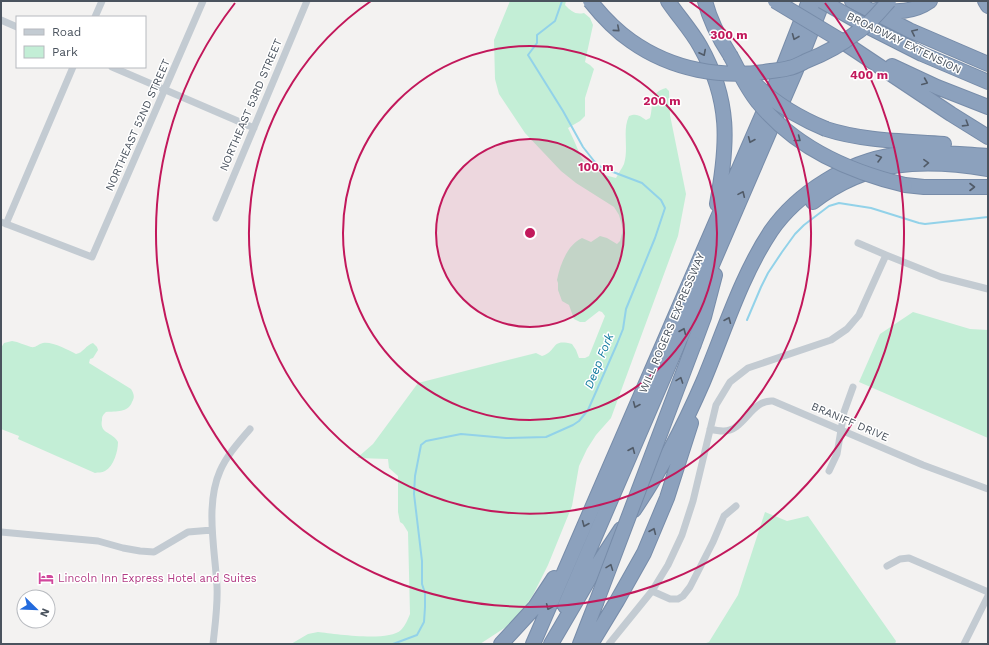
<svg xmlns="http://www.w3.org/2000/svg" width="989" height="645" viewBox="0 0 989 645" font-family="'Work Sans',sans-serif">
  <rect width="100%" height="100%" fill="#f3f2f1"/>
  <path fill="#c3eed6" d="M510 1H566L565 5C571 11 575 15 584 13L590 18 593 25 585 62 590 65 594 69 585 98V116L580 121 568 128C584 158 578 169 616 178 618 173 622 169 624 164 629 148 622 131 629 116 637 113 640 116 646 120L650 118C654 105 648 93 666 88L669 91 670 115 686 194 678 236 611 418 596 435 587 449 579 466 572 506 548 565 533 595 521 612 506 627 480 644H291L308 634 318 632C335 634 389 642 401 630 405 626 408 619 410 614L408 532 403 524 400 522 398 512V476L389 468 388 459 357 458 373 444 418 383 536 353 542 356C558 351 550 338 572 344L576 350 579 358H585L589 356 605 316 602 312 599 311 585 322H580L574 319 569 305 562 301 558 290V283L557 280C560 265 567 245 582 238L591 242 600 236 607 238 617 244 620 241 623 229 619 215 614 207 576 183 561 171 525 133 499 94 495 79 494 40Z
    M913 312 970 329 988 330V438L859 382 880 334Z
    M12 341C19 342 24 345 31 347 36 348 38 344 43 343 51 341 69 350 76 354 83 353 86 345 93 343L97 347 98 350 93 358 90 359 89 363 131 389C134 394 135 397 132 402 128 413 116 411 106 412 103 415 102 416 102 420 99 434 113 432 118 442 118 451 114 466 105 471 102 473 98 472 95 473L18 439 19 436 1 429V348L4 343Z
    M765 512 787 521 808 516 896 641 895 644H703L709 642 738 595Z"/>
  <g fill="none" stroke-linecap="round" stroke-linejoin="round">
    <path stroke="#92d2e9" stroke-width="2" d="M747 320 761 287 768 273 782 252 795 234 804 225 829 206 839 203 871 208 919 223 925 224 988 217
      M393 644 417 635 424 622 425 607V593L422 584V561L414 494 415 476 421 445 426 441 461 434 506 438 546 437 573 425 579 421 588 410 617 344 623 329 626 309 655 238 665 208 661 200 642 183 613 172 599 166 594 161 583 147 563 111 528 55 537 43V35L555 21 562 1"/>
    <g stroke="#778ca9" stroke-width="16">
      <path id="highway" d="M668 1C678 16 691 30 700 46 731 101 728 144 717 204
        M705 1C710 21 719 38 730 55
        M852 1 909 30 988 64
        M985 1 988 6
        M876 10C896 12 913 13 930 1
        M859 22 922 54 988 82
        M840 40 951 114 988 137
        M892 66 937 87 988 107
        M826 129C863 141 904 141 944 144
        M905 185 924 187H988
        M813 202C867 160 923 158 988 169
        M694 344 704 317 715 275
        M634 510C661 470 684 426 703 382 724 332 741 276 771 231 798 192 848 162 894 155 925 150 957 154 988 156
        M565 606 796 70 823 1
        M501 644 535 607 554 578
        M533 644 784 65 809 1
        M551 644 596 567 621 529
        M580 644 596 603
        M591 644 617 601 644 553 667 498 691 423"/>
    </g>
    <path stroke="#c3cbd2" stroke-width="7" d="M95 17 102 1
      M1 20 17 27
      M112 67 254 128
      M216 218 307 1
      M1 222 92 257 203 1
      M6 224 73 67
      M886 255 941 277 988 289
      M710 429C714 430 719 431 723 431 744 432 751 399 773 401L923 465 988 489
      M829 471 837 454 844 412 853 387
      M1 532 98 541 123 548 140 551 154 552 188 532 212 530
      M887 566 900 559 909 558 988 592
      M652 591 670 599H678L683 596 690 587 713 542 724 516 736 506
      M213 644C215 625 218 605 217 586 215 550 205 505 220 471 227 455 239 442 250 429
      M609 644 652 591 668 565 682 535 693 501 716 405 730 382 748 368 831 340 847 329 859 315 886 255 858 243
      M964 644 988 596"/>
    <use href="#highway" stroke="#8ca1bd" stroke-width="14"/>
    <g stroke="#778ca9" stroke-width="16" stroke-linecap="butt">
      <path id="highway-bridge" d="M590 1C602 16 615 30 631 41 672 70 722 79 771 71 777 70 783 70 789 68 795 67 800 64 806 61 824 54 841 45 856 33 869 25 879 12 889 1
        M775 1 840 40
        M822 1 859 22
        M730 55C739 71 747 89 758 102 795 148 850 172 905 185
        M751 80C772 102 797 117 826 129
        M596 603 694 344"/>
    </g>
    <use href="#highway-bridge" stroke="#8ca1bd" stroke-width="14"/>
  </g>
  <defs><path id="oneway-chevron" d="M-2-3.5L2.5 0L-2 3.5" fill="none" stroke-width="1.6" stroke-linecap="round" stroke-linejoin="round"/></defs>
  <g stroke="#515b68">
    <use href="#oneway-chevron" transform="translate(617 29) rotate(41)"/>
    <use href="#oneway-chevron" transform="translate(914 32) rotate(-155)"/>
    <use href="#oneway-chevron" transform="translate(795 37) rotate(112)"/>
    <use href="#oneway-chevron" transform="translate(703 53) rotate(63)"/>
    <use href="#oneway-chevron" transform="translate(925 82) rotate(23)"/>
    <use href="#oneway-chevron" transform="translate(966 124) rotate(32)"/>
    <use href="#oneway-chevron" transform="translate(798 139) rotate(38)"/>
    <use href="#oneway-chevron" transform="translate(751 140) rotate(113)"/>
    <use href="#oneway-chevron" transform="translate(879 158) rotate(-15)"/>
    <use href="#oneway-chevron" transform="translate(926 163) rotate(-2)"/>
    <use href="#oneway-chevron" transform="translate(972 187)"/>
    <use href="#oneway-chevron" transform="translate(742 194) rotate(-66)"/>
    <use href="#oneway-chevron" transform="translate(728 320) rotate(-67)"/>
    <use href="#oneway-chevron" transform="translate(683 331) rotate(-67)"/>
    <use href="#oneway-chevron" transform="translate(680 380) rotate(-70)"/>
    <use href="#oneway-chevron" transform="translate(636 405) rotate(113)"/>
    <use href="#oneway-chevron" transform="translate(632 450) rotate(-67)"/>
    <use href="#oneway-chevron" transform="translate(585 524) rotate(113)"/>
    <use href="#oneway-chevron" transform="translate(653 531) rotate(-67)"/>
    <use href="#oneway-chevron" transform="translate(610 567) rotate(-69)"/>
    <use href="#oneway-chevron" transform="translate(549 607) rotate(114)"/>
  </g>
  <circle cx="530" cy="233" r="94" fill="#c2185b" fill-opacity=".12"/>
  <g fill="none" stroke="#c2185b" stroke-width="2">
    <circle cx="530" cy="233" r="94"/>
    <circle cx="530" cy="233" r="187"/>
    <path d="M689 1A281 281 0 1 1 371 1"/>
    <path d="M825 3A374 374 0 1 1 235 3"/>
  </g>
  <defs>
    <g id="hotel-bare" transform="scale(1.2)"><path d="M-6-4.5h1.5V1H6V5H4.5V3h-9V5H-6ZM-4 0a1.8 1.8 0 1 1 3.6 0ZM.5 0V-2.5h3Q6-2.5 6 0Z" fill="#d1479c" stroke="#fff" stroke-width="2.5" paint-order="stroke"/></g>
  </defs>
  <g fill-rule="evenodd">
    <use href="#hotel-bare" x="46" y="578"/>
  </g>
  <g text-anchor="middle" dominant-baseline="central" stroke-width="3" stroke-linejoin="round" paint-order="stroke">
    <g font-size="11" fill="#4a535e" stroke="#fff">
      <text transform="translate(904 43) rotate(26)">BROADWAY EXTENSION</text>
      <text transform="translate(251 105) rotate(-67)">NORTHEAST 53RD STREET</text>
      <text transform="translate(138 125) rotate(-66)">NORTHEAST 52ND STREET</text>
      <text transform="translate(672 323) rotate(-67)">WILL ROGERS EXPRESSWAY</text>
      <text transform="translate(850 422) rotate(23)">BRANIFF DRIVE</text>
    </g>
    <g font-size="11" fill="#b23c85" stroke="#fff" text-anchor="start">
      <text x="58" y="578">Lincoln Inn Express Hotel and Suites</text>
    </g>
    <g font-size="12" font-style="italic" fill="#137ba0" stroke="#fff">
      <text transform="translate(599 361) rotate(-68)">Deep Fork</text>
    </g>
  </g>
  <circle cx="530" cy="233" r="6" fill="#c2185b" stroke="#fff" stroke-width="2"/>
  <g font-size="12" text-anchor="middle" font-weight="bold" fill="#c2185b" stroke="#fff" stroke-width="3" stroke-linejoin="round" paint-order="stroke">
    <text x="729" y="39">300 m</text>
    <text x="869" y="79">400 m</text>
    <text x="662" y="105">200 m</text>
    <text x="596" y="171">100 m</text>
  </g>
  <rect width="989" height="645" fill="none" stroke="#4a535e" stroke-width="4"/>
  <rect x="16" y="16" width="130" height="52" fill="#ffffff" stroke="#b7babf"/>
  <rect x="24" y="29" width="20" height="6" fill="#c3cbd2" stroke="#b7babf"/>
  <text x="52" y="36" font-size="12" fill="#4a535e">Road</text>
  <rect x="24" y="46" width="20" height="12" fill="#c3eed6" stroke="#b7babf"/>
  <text x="52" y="56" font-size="12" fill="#4a535e">Park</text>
  <g transform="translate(36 609) rotate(113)"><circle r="19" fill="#ffffff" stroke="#b7babf"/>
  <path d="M0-3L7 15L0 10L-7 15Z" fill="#226add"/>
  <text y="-6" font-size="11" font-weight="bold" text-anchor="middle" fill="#4a535e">N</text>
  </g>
</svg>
